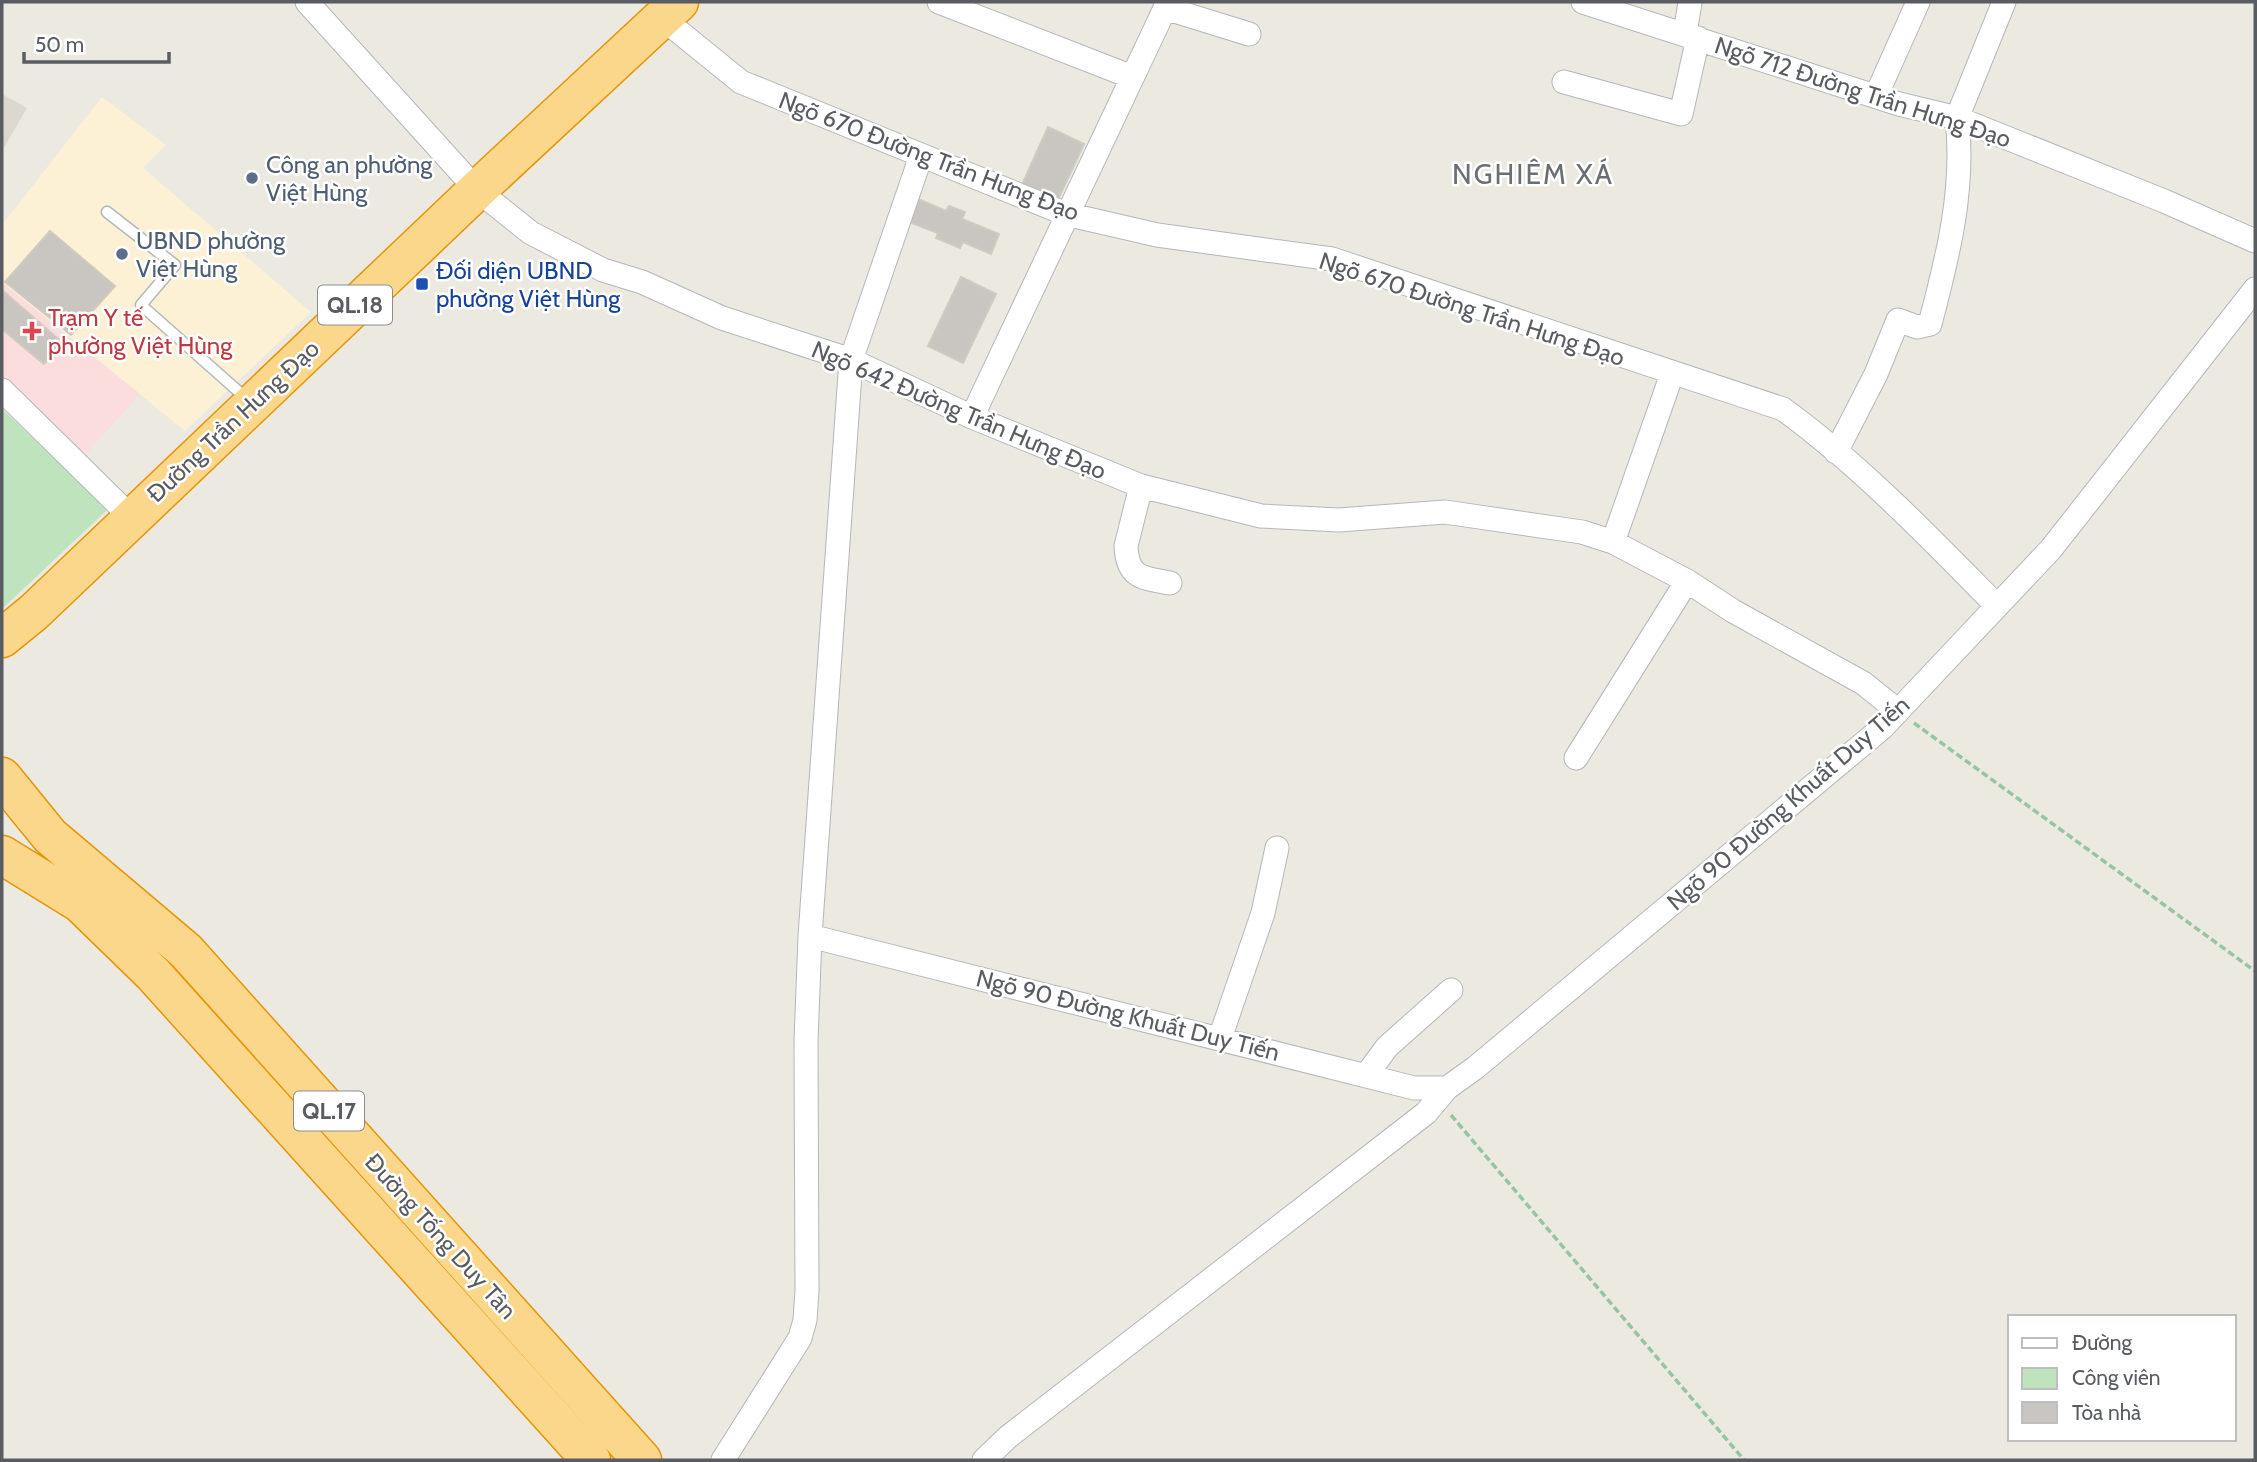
<svg xmlns="http://www.w3.org/2000/svg" width="2257" height="1462" viewBox="0 0 2257 1462" font-family="Cabin,sans-serif">
  <rect width="100%" height="100%" fill="#ece9e1"/>
  <path fill="#fdf1d5" d="M102 97 166 145 143 168 311 312 185 431 2 282V225Z"/>
  <path fill="#dcd8cf" d="M2 94 27 108 2 151Z"/>
  <path fill="#fadddc" d="M4 284 140 394 82 458 2 377V286Z"/>
  <path fill="#bfe3bd" d="M2 409 108 509 2 609Z"/>
  <path fill="#c9c5c0" stroke="#d0cabf" stroke-width="2" d="M1048 127 1084 144 1056 204 1021 187Z
    M918 199 946 211 949 206 965 212 962 219 999 234 991 254 963 242 960 248 936 238 938 233 909 222Z
    M50 231 115 286 71 335 5 282Z
    M961 277 996 294 963 363 928 346Z
    M3 291 63 343 44 364 2 329Z"/>
  <g fill="none" stroke-linecap="round" stroke-linejoin="round">
    <g stroke="#b3b7bb" stroke-width="13">
      <path id="lane" d="M107 212 175 265 141 305 247 399"/>
    </g>
    <g stroke="#b3b7bb" stroke-width="25">
      <path id="street" d="M307 2 477 190 531 233 603 270 642 282 722 318 851 360 972 417 1141 486 1261 516 1339 520 1445 512 1582 532 1613 542 1687 581 1733 611 1863 683 1898 711
        M939 2 1132 77
        M1583 2 1899 104 1957 118 2164 201 2255 241
        M1165 8 1249 34
        M662 18 741 82 1066 214 1157 235 1332 259 1783 409C1861 466 1929 537 1997 606
        M1685 34 1690 2
        M1564 82 1681 114 1698 38
        M1876 96 1918 2
        M2 390 131 517
        M972 417 1168 2
        M1836 452 1876 374 1898 320 1917 327 1930 324C1948 256 1965 189 1957 118L2004 2
        M1141 486 1126 546C1127 578 1143 578 1170 583
        M1613 542 1672 374
        M1576 758 1687 581
        M810 936 1414 1088H1447
        M1220 1038 1263 913 1277 848
        M1367 1074 1387 1047 1451 990
        M723 1460 800 1338 805 1320 807 1291 806 1041 810 936 851 360 921 156
        M984 1460 1008 1437 1426 1113 1447 1088 1475 1068 1882 728 2051 549 2255 289"/>
    </g>
    <g stroke="#e79406" stroke-width="41">
      <path id="highway" d="M2 638 34 612 477 190 679 2
        M2 777 50 836 186 951 642 1460
        M2 855 80 903 153 974 591 1460"/>
    </g>
    <path stroke="#97c4a1" stroke-width="3.5" stroke-dasharray="7 3.5" stroke-linecap="butt" d="M1914 723 2255 971
      M1451 1115 1744 1460"/>
    <use href="#lane" stroke="#fff" stroke-width="10"/>
    <use href="#street" stroke="#fff" stroke-width="23"/>
    <use href="#highway" stroke="#fad78a" stroke-width="38"/>
  </g>
  <g fill="#5c6f8a" stroke="#fff" stroke-width="2.5">
    <circle cx="252" cy="178" r="7"/>
    <circle cx="122" cy="254" r="7"/>
  </g>
  <rect fill="#1a4fb4" stroke="#fff" stroke-width="2.5" x="415" y="277" width="14" height="14" rx="3.5"/>
  <path fill="#e0444e" stroke="#fff" stroke-width="2.5" d="M28.5 320.5h7v7h7v7h-7v7h-7v-7h-7v-7h7z"/>
  <g text-anchor="middle" dominant-baseline="central" stroke-width="5" stroke-linejoin="round" paint-order="stroke">
    <g fill="#fff" stroke="#8b8e90" stroke-width="2">
      <rect x="318" y="285.5" width="74" height="39" rx="5"/>
      <rect x="294" y="1091.5" width="70" height="39" rx="5"/>
    </g>
    <g font-size="23" font-weight="bold" fill="#595d61">
      <text x="355" y="305">QL.18</text>
      <text x="329" y="1111">QL.17</text>
    </g>
    <g font-size="24" fill="#595d61" stroke="#fff">
      <text transform="translate(1863 92) rotate(18)">Ngõ 712 Đường Trần Hưng Đạo</text>
      <text transform="translate(929 156) rotate(21)">Ngõ 670 Đường Trần Hưng Đạo</text>
      <text transform="translate(1472 309) rotate(18)">Ngõ 670 Đường Trần Hưng Đạo</text>
      <text transform="translate(959 410) rotate(23)">Ngõ 642 Đường Trần Hưng Đạo</text>
      <text transform="translate(233 421) rotate(-43)">Đường Trần Hưng Đạo</text>
      <text transform="translate(1788 803) rotate(-41)">Ngõ 90 Đường Khuất Duy Tiến</text>
      <text transform="translate(1128 1015) rotate(14)">Ngõ 90 Đường Khuất Duy Tiến</text>
      <text transform="translate(441 1236) rotate(48)">Đường Tống Duy Tân</text>
    </g>
    <g font-size="24" fill="#4e5e75" stroke="#fff" text-anchor="start">
      <text x="266" y="164">Công an phường<tspan x="266" dy="28">Việt Hùng</tspan></text>
      <text x="136" y="240">UBND phường<tspan x="136" dy="28">Việt Hùng</tspan></text>
    </g>
    <g font-size="24" fill="#164399" stroke="#fff" text-anchor="start">
      <text x="436" y="270">Đối diện UBND<tspan x="436" dy="28">phường Việt Hùng</tspan></text>
    </g>
    <g font-size="24" fill="#be3a42" stroke="#fff" text-anchor="start">
      <text x="48" y="317">Trạm Y tế<tspan x="48" dy="28">phường Việt Hùng</tspan></text>
    </g>
    <g font-size="28" letter-spacing="2" fill="#6a6f73" stroke="#fff">
      <text x="1533" y="174">NGHIÊM XÁ</text>
    </g>
  </g>
  <rect width="2257" height="1462" fill="none" stroke="#595d61" stroke-width="7"/>
  <rect x="2008" y="1315" width="228" height="126" fill="#ffffff" stroke="#bdbec0" stroke-width="2"/>
  <rect x="2022" y="1338" width="35" height="10" fill="#ffffff" stroke="#bdbec0" stroke-width="2"/>
  <text x="2072" y="1350" font-size="21" fill="#595d61">Đường</text>
  <rect x="2022" y="1368" width="35" height="21" fill="#bfe3bd" stroke="#bdbec0" stroke-width="2"/>
  <text x="2072" y="1385" font-size="21" fill="#595d61">Công viên</text>
  <rect x="2022" y="1402" width="35" height="21" fill="#c9c5c0" stroke="#bdbec0" stroke-width="2"/>
  <text x="2072" y="1420" font-size="21" fill="#595d61">Tòa nhà</text>
  <path d="M24 52v10h145v-10" fill="none" stroke="#595d61" stroke-width="3.5"/>
  <text x="35" y="52" font-size="21" fill="#595d61" stroke="#ffffff" stroke-width="5" paint-order="stroke">50 m</text>
</svg>
